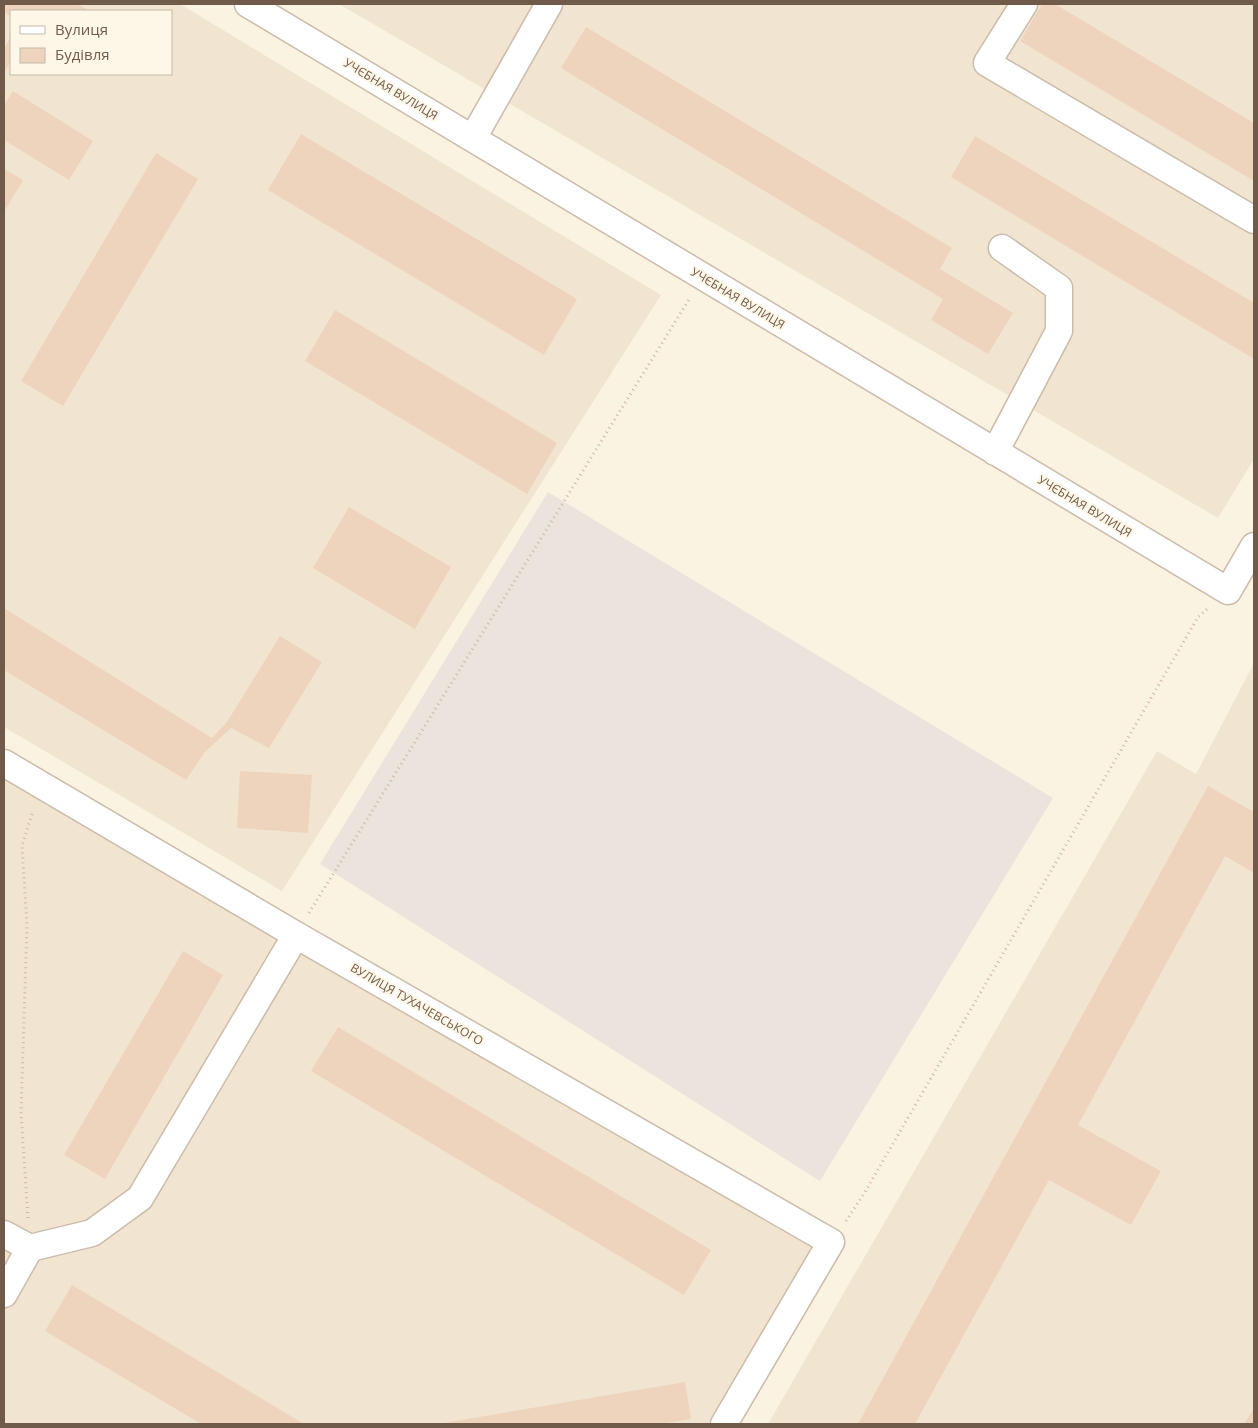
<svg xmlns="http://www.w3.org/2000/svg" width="1258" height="1428" viewBox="0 0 1258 1428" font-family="'Open Sans',sans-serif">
  <rect width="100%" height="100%" fill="#faf3e2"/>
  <path fill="#f1e5d1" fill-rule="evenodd" d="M4 4H180L661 295 282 891 4 727ZM11 11H171V74H11Z
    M339 4H1254V459L1218 518Z
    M1254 663V1424H768L1157 751 1196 774Z
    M4 752 831 1242 723 1424H4Z"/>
  <path fill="#eae4dd" d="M548 492 1053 798 820 1181 320 864Z"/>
  <path fill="#eed4bc" d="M4 4H77L90 11H11V17L4 12Z
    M1042 4H1055L1254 123V181L1020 41Z
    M586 27 952 248 940 269 1013 313 988 354 931 320 943 299 561 68Z
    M11 36V61L4 73V49Z
    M13 91 93 141 69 180 4 140V105Z
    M301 134 577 299 544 355 268 190Z
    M975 136 1254 303V359L951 177Z
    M156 153 198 179 63 406 21 381Z
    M4 169 23 180 4 212Z
    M335 310 557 443 527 494 305 361Z
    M349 507 451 567 415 629 313 568Z
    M4 608 212 738 227 722 280 636 322 662 269 748 231 728 204 753 186 780 4 670Z
    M240 771 312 775 308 833 237 828Z
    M1208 786 1254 812V873L1225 856 1078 1125 1161 1171 1131 1225 1049 1180 915 1424H858Z
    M183 951 223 975 105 1179 64 1155Z
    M338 1027 711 1250 684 1295 311 1071Z
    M72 1285 304 1424H201L45 1331Z
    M685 1382 691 1419 659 1424H438Z
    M1254 1408V1424H1244Z"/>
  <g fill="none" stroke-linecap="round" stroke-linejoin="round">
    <g stroke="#cabbaa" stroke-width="29">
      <path id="minor" d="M248 4 1228 591 1254 546
        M1024 4 987 63 1254 220
        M473 138 549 4
        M995 452 1059 331V288L1002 248
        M4 763 296 935 831 1242 724 1424
        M4 1234 30 1248 4 1294
        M30 1248 92 1233 140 1198 296 935"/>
    </g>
    <path stroke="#d2b7a0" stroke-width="3" stroke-dasharray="1 4" stroke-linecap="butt" d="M309 913 690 298
      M28 1218 21 1113 27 926 22 846 33 811
      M846 1221 865 1192 1198 617 1207 609"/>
    <use href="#minor" stroke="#fff" stroke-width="26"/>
  </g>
  <g text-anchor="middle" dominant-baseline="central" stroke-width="4" stroke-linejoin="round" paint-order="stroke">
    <g font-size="12" fill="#705b4b" stroke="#fef7e8">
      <text transform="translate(391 89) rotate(31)">УЧЄБНАЯ ВУЛИЦЯ</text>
      <text transform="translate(738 298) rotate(31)">УЧЄБНАЯ ВУЛИЦЯ</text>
      <text transform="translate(1085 506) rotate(31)">УЧЄБНАЯ ВУЛИЦЯ</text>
      <text transform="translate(417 1004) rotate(30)">ВУЛИЦЯ ТУХАЧЕВСЬКОГО</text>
    </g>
  </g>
  <rect width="1258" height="1428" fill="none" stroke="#705b4b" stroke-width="10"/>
  <rect x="10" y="10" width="162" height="65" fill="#fef7e8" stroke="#c5b9a9"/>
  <rect x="20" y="26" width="25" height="8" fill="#ffffff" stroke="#c5b9a9"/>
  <text x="55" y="35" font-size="15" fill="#705b4b">Вулиця</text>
  <rect x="20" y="48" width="25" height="15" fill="#eed4bc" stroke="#c5b9a9"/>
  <text x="55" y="60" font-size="15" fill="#705b4b">Будівля</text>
</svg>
